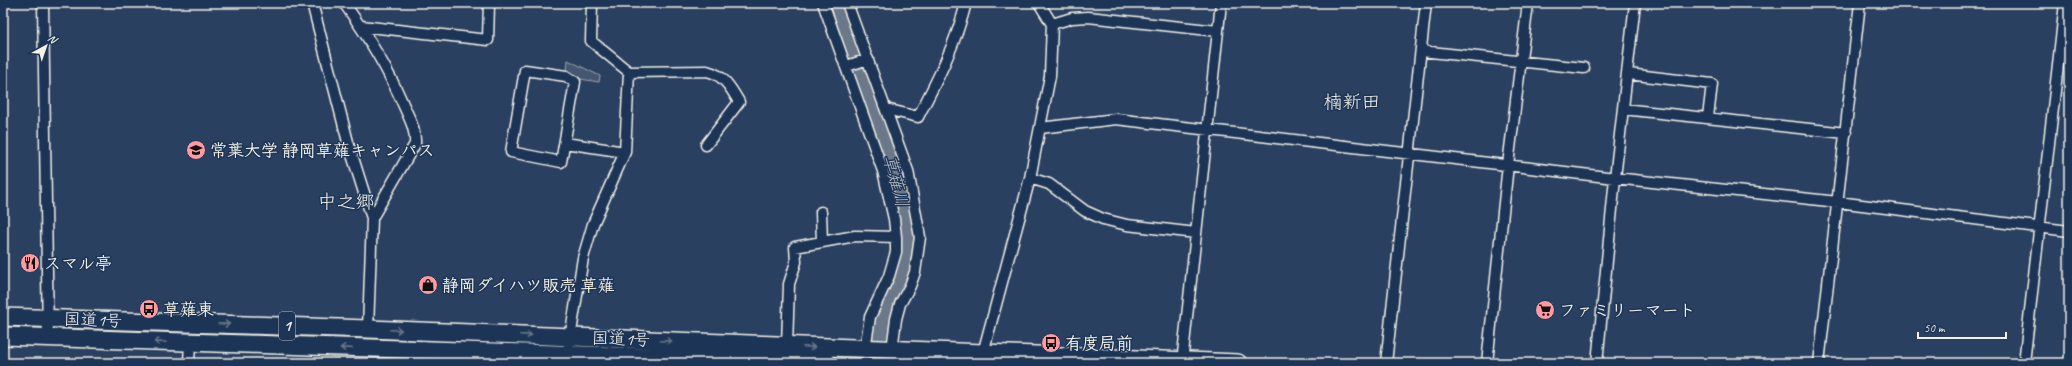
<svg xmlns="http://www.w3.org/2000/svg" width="2072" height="366" viewBox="0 0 2072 366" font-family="Caveat,'Klee One',sans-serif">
  <rect width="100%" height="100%" fill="#2a4060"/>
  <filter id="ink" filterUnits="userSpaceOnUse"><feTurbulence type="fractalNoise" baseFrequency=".025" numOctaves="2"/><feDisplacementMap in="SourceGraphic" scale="8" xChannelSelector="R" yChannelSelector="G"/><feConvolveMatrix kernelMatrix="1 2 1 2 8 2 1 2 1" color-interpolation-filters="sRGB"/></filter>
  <g filter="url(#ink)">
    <path fill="#445771" stroke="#9ca4ac" d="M568 60 600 76 599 82 580 79 567 71Z"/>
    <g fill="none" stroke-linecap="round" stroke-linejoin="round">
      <path stroke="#6a788a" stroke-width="21" d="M835 3 894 168 908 231 904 268 888 305 880 333 879 363"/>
      <g stroke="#f4f1e8" stroke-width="13">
        <path id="minor" d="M43 3 48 338
          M312 3 348 142 372 218
          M344 3C367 35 387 67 403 104 409 118 416 129 415 144L372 218 368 329
          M823 3 883 171 894 219 896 237V252L889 276 870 317 865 349
          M847 3 908 171 920 237 915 272 910 286 900 304 896 319 892 350
          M1052 24 1072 18 1088 17 1218 31
          M361 26 488 40 489 3
          M1421 51 1584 68
          M847 66 868 59
          M525 70 566 76 575 82 561 162 511 152Z
          M629 72 707 71C724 75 731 88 739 102L706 145
          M1628 74 1712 84 1708 117
          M886 109 918 117C937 81 956 43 966 3
          M1623 109 1846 133
          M1040 128 1116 119 1615 178 1838 202 2069 231
          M565 143 625 152
          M1030 178 1049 184 1085 211 1103 219 1127 225 1196 233
          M822 242 855 236 896 237
          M787 346 789 284 796 262 795 247 822 242 821 212
          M189 363 190 342
          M566 363 583 258 593 224 625 152 629 72 591 41 592 3
          M969 363 983 353 1030 178 1050 76 1052 24 1039 3
          M1182 363 1221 3
          M1386 363 1426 3
          M1487 363 1508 165 1528 3
          M1597 363 1615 178 1635 3
          M1819 363 1860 3
          M2024 363 2065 3"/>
      </g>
      <g stroke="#f4f1e8" stroke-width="20">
        <path id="trunk" d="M3 317 368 329 1238 363
          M3 336 828 363"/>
      </g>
      <use href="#minor" stroke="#1d3557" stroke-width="10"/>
      <use href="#trunk" stroke="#1d3557" stroke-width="17"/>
    </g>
    <defs><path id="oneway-shaft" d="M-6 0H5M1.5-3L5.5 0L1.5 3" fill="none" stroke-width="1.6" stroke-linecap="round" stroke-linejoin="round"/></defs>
    <g stroke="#68778a">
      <use href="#oneway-shaft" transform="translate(224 324) rotate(2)"/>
      <use href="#oneway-shaft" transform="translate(396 330) rotate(2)"/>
      <use href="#oneway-shaft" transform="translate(526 335) rotate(2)"/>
      <use href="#oneway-shaft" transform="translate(666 341) rotate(2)"/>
      <use href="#oneway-shaft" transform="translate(160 342) rotate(-178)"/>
      <use href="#oneway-shaft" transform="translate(809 347) rotate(2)"/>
      <use href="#oneway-shaft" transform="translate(346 348) rotate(-178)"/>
    </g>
  </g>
  <defs>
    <g id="university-disc" transform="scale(1)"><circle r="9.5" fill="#ff9aa2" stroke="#1d3557"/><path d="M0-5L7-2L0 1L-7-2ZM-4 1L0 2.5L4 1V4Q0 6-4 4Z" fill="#111"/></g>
    <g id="restaurant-disc" transform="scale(1)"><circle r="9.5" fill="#ff9aa2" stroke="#1d3557"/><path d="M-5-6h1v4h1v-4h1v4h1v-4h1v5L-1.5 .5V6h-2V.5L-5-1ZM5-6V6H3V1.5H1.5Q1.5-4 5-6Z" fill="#111"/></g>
    <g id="shop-disc" transform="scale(1)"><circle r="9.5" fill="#ff9aa2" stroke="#1d3557"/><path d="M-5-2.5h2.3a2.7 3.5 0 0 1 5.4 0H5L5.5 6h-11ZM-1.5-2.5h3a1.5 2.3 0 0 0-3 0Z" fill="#111"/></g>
    <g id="bus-disc" transform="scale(1)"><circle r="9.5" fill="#ff9aa2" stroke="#1d3557"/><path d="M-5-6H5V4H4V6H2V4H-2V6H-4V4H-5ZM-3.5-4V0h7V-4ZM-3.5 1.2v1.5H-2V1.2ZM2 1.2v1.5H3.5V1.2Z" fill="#111"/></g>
    <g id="supermarket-disc" transform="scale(1)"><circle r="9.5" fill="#ff9aa2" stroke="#1d3557"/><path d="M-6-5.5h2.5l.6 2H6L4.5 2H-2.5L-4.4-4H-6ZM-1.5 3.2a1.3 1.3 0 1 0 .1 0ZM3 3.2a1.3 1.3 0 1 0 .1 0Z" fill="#111"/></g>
  </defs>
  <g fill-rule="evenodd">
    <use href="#university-disc" x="196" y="150"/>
    <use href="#restaurant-disc" x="30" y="263"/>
    <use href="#shop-disc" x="428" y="285"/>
    <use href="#bus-disc" x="149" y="309"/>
    <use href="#supermarket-disc" x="1545" y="310"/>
    <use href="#bus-disc" x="1051" y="343"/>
  </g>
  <g text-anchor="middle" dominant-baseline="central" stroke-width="3" stroke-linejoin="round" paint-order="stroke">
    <rect fill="#1d3557" stroke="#b4b9bc" stroke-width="1" x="279" y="312" width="16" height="28" rx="3"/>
    <g font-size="16" font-weight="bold" fill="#f4f1e8">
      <text x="287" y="326">1</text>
    </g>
    <g font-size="17" font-weight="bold" fill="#f4f1e8" stroke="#1d3557" text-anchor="start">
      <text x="210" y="150">常葉大学 静岡草薙キャンパス</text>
      <text x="44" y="263">スマル亭</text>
      <text x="442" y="285">静岡ダイハツ販売 草薙</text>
      <text x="163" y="309">草薙東</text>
      <text x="1559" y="310">ファミリーマート</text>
      <text x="1065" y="343">有度局前</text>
    </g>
    <g font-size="17" fill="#f4f1e8" stroke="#1d3557">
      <text transform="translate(93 320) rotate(2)">国道1号</text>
      <text transform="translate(621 339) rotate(2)">国道1号</text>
    </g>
    <g font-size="18" font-style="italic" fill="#bdc1c2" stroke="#1d3557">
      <text transform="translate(896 181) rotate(75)">草薙川</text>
    </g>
    <g font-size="19" fill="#f4f1e8" stroke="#1d3557">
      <text x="1352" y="102">楠新田</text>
      <text x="346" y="202">中之郷</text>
    </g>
  </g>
  <rect width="2072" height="366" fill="none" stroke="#1d3557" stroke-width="16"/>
  <rect x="8" y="8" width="2056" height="350" fill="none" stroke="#f4f1e8" stroke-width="1.5" filter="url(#ink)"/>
  <g transform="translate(46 46) rotate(40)" stroke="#1d3557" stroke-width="3" paint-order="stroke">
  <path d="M0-3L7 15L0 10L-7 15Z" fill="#f4f1e8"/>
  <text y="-6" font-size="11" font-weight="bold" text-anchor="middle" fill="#f4f1e8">N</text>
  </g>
  <path d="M1918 332v6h88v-6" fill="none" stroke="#f4f1e8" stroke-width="2"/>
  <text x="1924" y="332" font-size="12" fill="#f4f1e8" stroke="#1d3557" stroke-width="3" paint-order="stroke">50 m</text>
</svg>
